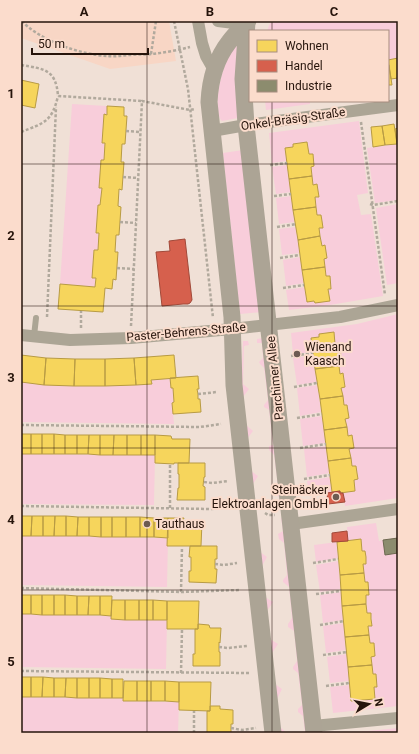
<svg xmlns="http://www.w3.org/2000/svg" width="419" height="754" viewBox="0 0 419 754" font-family="Roboto,sans-serif">
  <rect width="100%" height="100%" fill="#f0e0d6"/>
  <path fill="#f8d6c5" d="M21 21H169L176 61 110 69 21 38Z"/>
  <path fill="#f8cdda" d="M284 21H398V58L389 60V65L388 66V31H267L270 23Z
    M238 45V118L222 121C210 110 224 52 238 45Z
    M265 101H310V104L266 110Z
    M72 104 107 106V115H104L102 142 105 143 104 160H101L99 188H102L100 205H98L96 233H99L95 287 60 284Z
    M359 121 368 193 357 195 361 215 371 214 383 296 330 305 289 310 286 290 305 287 307 302 314 301 315 303 328 289H331L330 276H326L324 259 327 258 325 246H322L319 228 323 227 321 215H317L315 197H318L317 184 313 185 311 167 314 166 313 154H309L307 142 293 144V147L285 148 287 161 272 163 269 133Z
    M397 144 398 148V200L375 203 367 148Z
    M243 150 262 312 240 314 223 153Z
    M287 165 291 192 276 194 272 167Z
    M292 196 295 222 279 224 276 198Z
    M398 204V283L387 285 376 208Z
    M296 227 300 253 282 255 279 229Z
    M300 257 304 283 286 286 283 260Z
    M398 314V498L345 506 343 493 355 491 354 480 358 479 352 466 349 449 354 448 352 435 348 436 345 419 349 418 347 405H344L341 388 345 387 343 374H340L337 357 339 343 335 344 334 332 319 337 311 338 313 352 293 354 291 333 357 324Z
    M263 338 283 510H280L279 497 274 493V491L278 486 274 455 269 450V446L273 445 269 410 264 407V405L268 400 264 368 260 364 259 362 263 358 262 343H257V339Z
    M243 341H248L249 345 244 346 243 384 249 389 243 397 246 425 253 431 247 439 251 471 258 476 253 484 241 384Z
    M313 355 317 382 297 385 293 358Z
    M170 378 171 388H173L174 402 172 403 174 424 21 422V382C65 387 108 387 152 384L151 380Z
    M318 385 321 412 300 416 297 388Z
    M322 416 326 443 303 446 300 419Z
    M326 446 330 473 307 477 304 449Z
    M21 454 155 455 154 505 21 504Z
    M330 477 332 492 309 495 307 481Z
    M284 517 308 733H305L303 716 298 712V709L302 705 298 673 293 669V667L297 661 294 631 288 627V624L292 618 289 587 283 582V580L287 575 284 543 279 539 278 534 283 531 281 518Z
    M376 523 379 541 383 540 385 554 398 553V706L333 713 330 687 350 685 351 701 374 699V687H377L376 674H373L371 657 375 656 374 643H370L368 626H372L371 613H367L366 595 369 594 368 582H365L363 564H366L365 551H362L361 539 348 541 347 527Z
    M21 535 168 538 167 587 21 585Z
    M337 542 338 558 316 562 314 545Z
    M260 552 267 557 262 566 265 597 273 602 267 611 270 639 278 644 272 653 275 684 282 689 277 699 280 727 287 733H278Z
    M338 561 341 589 320 592 316 565Z
    M341 592 344 620 323 623 320 595Z
    M21 614 111 616 112 619 167 620 166 669 21 667Z
    M344 623 346 650 326 653 323 626Z
    M347 654 349 681 330 683 327 657Z
    M21 697 123 698V701L179 702 178 733H21Z
    M398 728V733H348Z"/>
  <path fill="#f6d55c" stroke="#b89b44" d="M398 58V78L391 79 388 60Z
    M389 65 392 85H388V66Z
    M21 80 39 84 35 108 21 105Z
    M107 106 124 107V116H127L125 144H122L121 162H124L122 190 119 189 118 206 121 207 119 235H116L115 252H118L116 280 113 279 112 289 105 288 103 312 58 309 60 284 95 287 96 278H92L94 250H98L99 233H96L98 205H100L102 188H99L101 160H104L105 143H102L104 114 107 115Z
    M394 124 397 144 385 145 382 126Z
    M382 126 385 145 373 147 371 127Z
    M398 128V149L395 129Z
    M307 142 309 154H313L314 166 311 167 312 176 289 179 285 148 293 147V144Z
    M312 176 313 185 317 184 319 197H315L316 207 293 210 289 179Z
    M316 207 317 215H321L322 221 323 228H319L320 236 298 240 293 210Z
    M320 236 322 246 325 245 327 258 324 259 325 267 302 270 298 240Z
    M325 267 326 276H330L331 289H328L330 301 315 303 314 301 307 302 302 270Z
    M334 332 335 344 339 343 341 356 337 357 339 366 315 369 311 338 319 337V334Z
    M21 355 46 358 44 385 21 382Z
    M174 355 176 378 151 380 152 384 136 385 134 358Z
    M46 358 75 359 74 386 44 385Z
    M134 358 136 385 105 386V359Z
    M75 359H105V386H74Z
    M339 366 340 374 343 373 345 387 341 388 343 396 320 399 315 369Z
    M198 376 199 389H197L198 394V399H200L201 412 173 414 172 403 174 402 173 388H171L170 378Z
    M343 396 344 405H347L349 418 345 419 347 427 324 430 320 399Z
    M347 427 348 436 352 435 354 448 349 449 351 458 328 461 324 430Z
    M21 434H31V454H21Z
    M31 434H42V454H31Z
    M42 434H54V454H42Z
    M54 434 65 435V454H54Z
    M65 435H77V454H65Z
    M77 435H89L88 454H77Z
    M89 435H100V455L88 454Z
    M100 435H114L113 455H100Z
    M114 435H127V455H113Z
    M127 435H141V455H127Z
    M141 435H155V455H141Z
    M155 435 171 436 172 439H190L189 463H174V464L155 463Z
    M351 458 352 466H356L357 473 358 479 354 480 355 491 340 493V491L332 492 328 461Z
    M178 463H205V477H204L203 486 205 487V500H177L178 488H179V474H178Z
    M21 516H32L31 536H21Z
    M32 516H43V536H31Z
    M43 516H55L54 536H43Z
    M55 516H66V536H54Z
    M66 516 78 517 77 536H66Z
    M78 517H89V536H77Z
    M89 517H101V537L89 536Z
    M101 517H112V537H101Z
    M112 517H126V537H112Z
    M126 517H140V537H126Z
    M140 517 154 518V537H140Z
    M154 518H168V538L154 537Z
    M168 518H184L183 521 202 522 201 546H167Z
    M361 539 362 551H365L366 557V564H363L364 573 340 575 337 542Z
    M190 546H217V559H215V569H217L216 583 189 582V571H191V557H189Z
    M364 573 365 582H368L369 595H366V604L342 606 340 575Z
    M21 595H31V614H21Z
    M31 595H42V615L31 614Z
    M42 595H54V615H42Z
    M54 595H65V615H54Z
    M65 595 77 596V615H65Z
    M77 596H89L88 615H77Z
    M89 596H100V615H88Z
    M100 596H112L111 616 100 615Z
    M112 600H125V620L111 619Z
    M125 600H139V620H125Z
    M139 600H153V620H139Z
    M153 600 167 601V620H153Z
    M167 601H199L198 629H167Z
    M366 604 367 613H371V619L372 626H368L369 635 345 637 342 606Z
    M198 624 209 625 210 628H221L220 643 219 642V652H220V666H193V654H195V629H198Z
    M369 635 370 643H374L375 656 371 657 372 665 348 667 345 637Z
    M372 665 373 674H376L377 687H374L375 699 351 701 348 667Z
    M21 677H31V697H21Z
    M31 677H43L42 697H31Z
    M43 677 54 678V697H42Z
    M54 678H66L65 697H54Z
    M66 678H77V698L65 697Z
    M77 678H89V698H77Z
    M89 678H100V698H89Z
    M100 678 112 679V698H100Z
    M112 679H123V698H112Z
    M124 681H137V701H123Z
    M137 681H151V701H137Z
    M151 681H165V701H151Z
    M165 681 179 682V702L165 701Z
    M179 682H211L210 711 179 710Z
    M210 706H220V709L233 710V724H231V733H207V711H210Z"/>
  <path fill="#d6604d" stroke="#a14939" d="M185 239 192 300 190 303 188 304H183L162 306 156 252 170 251 169 241Z
    M340 491V493H343L345 502 328 504 327 493Z
    M347 531 348 541 332 542V533Z"/>
  <path fill="#8c8c6e" stroke="#6d6850" d="M398 538V553L385 555 383 540Z"/>
  <g fill="none" stroke-linecap="round" stroke-linejoin="round">
    <path stroke="#b1a99d" stroke-width="2.5" stroke-dasharray="3 2" stroke-linecap="butt" d="M22 21C40 41 82 55 108 56 116 57 124 55 132 55 139 54 145 55 151 54 164 53 178 50 190 47
      M174 21 188 89 192 125 213 318
      M151 54 156 21
      M21 65C44 69 56 69 58 96L142 101
      M361 122 385 295
      M126 131 140 132
      M21 132C44 123 52 122 58 96
      M270 165 287 163
      M123 177 138 178
      M274 196 291 194
      M370 204 373 205 398 201
      M120 222 136 223
      M277 227 296 224
      M280 258 300 255
      M117 268 134 269
      M283 288 304 285
      M47 317 56 107
      M131 326 142 101 190 110 195 109
      M81 328V311
      M291 356 313 353
      M294 387 317 383
      M198 394 217 392
      M297 418 322 414
      M21 425 200 427 221 424
      M300 448 326 444
      M304 479 330 475
      M204 482 212 483 228 481
      M21 506 211 509 231 507
      M170 508V464
      M265 513 268 515H275
      M313 563 338 559
      M215 564 224 565 237 563
      M21 588 181 592 240 590
      M181 592 182 547
      M316 594 341 591
      M320 625 344 621
      M219 647 228 648 247 646
      M323 655 347 652
      M21 671 250 673
      M181 673 182 629
      M326 686 349 683
      M231 728 242 730 256 728
      M194 733V711"/>
    <path stroke="#aca595" stroke-width="6" d="M34 336 36 318"/>
    <path stroke="#aca595" stroke-width="12" d="M198 21 202 43 206 56 214 70
      M218 21 234 23 247 22
      M212 131 246 125 398 105
      M21 335 70 340 131 338 232 329 340 317 398 305
      M291 524 398 509
      M313 726 398 718"/>
    <path stroke="#aca495" stroke-width="17" d="M248 21C241 28 234 35 229 42 215 60 210 81 209 102L232 317 234 385 273 733
      M247 22 243 79 246 125 314 733"/>
  </g>
  <path fill="none" stroke="#26140b" stroke-width="1" stroke-opacity="0.55" d="M147 21V733M272 21V31M272 101V733M21 164H398M21 306H398M21 448H398M21 590H398"/>
  <g fill="#6d5b52" stroke="#fbdccc" stroke-width="1.5">
    <circle cx="297" cy="354" r="4"/>
    <circle cx="336" cy="497" r="4"/>
    <circle cx="147" cy="524" r="4"/>
  </g>
  <g text-anchor="middle" dominant-baseline="central" stroke-width="4" stroke-linejoin="round" paint-order="stroke">
    <g font-size="12" fill="#26140b" stroke="#fbdccc">
      <text transform="translate(293 119) rotate(-8)">Onkel-Bräsig-Straße</text>
      <text transform="translate(186 332) rotate(-5)">Paster-Behrens-Straße</text>
      <text transform="translate(275 378) rotate(-96)">Parchimer Allee</text>
    </g>
    <g font-size="12" fill="#26140b" stroke="#fbdccc" text-anchor="start">
      <text x="305" y="347">Wienand<tspan x="305" dy="14">Kaasch</tspan></text>
      <text x="328" y="490" text-anchor="end">Steinäcker<tspan x="328" dy="14">Elektroanlagen GmbH</tspan></text>
      <text x="155" y="524">Tauthaus</text>
    </g>
  </g>
  <rect width="419" height="754" fill="none" stroke="#fbdccc" stroke-width="44"/>
  <rect x="249" y="30" width="140" height="72" fill="#fbdccc" stroke="#a68c7f"/>
  <rect x="257" y="40" width="20" height="12" fill="#f6d55c" stroke="#a68c7f"/>
  <text x="285" y="50" font-size="12" fill="#26140b">Wohnen</text>
  <rect x="257" y="60" width="20" height="12" fill="#d6604d" stroke="#a68c7f"/>
  <text x="285" y="70" font-size="12" fill="#26140b">Handel</text>
  <rect x="257" y="80" width="20" height="12" fill="#8c8c6e" stroke="#a68c7f"/>
  <text x="285" y="90" font-size="12" fill="#26140b">Industrie</text>
  <g transform="translate(369 704) rotate(80)" stroke="#fbdccc" stroke-width="3" paint-order="stroke">
  <path d="M0-3L7 15L0 10L-7 15Z" fill="#26140b"/>
  <text y="-6" font-size="11" font-weight="bold" text-anchor="middle" fill="#26140b">N</text>
  </g>
  <path d="M32 48v6h116v-6" fill="none" stroke="#26140b" stroke-width="2"/>
  <text x="38" y="48" font-size="12" fill="#26140b" stroke="#fbdccc" stroke-width="3" paint-order="stroke">50 m</text>
  <rect x="22" y="22" width="375" height="710" fill="none" stroke="#26140b" stroke-width="1.5"/>
  <g font-size="13" text-anchor="middle" font-weight="bold" fill="#26140b">
    <text x="84" y="16">A</text>
    <text x="210" y="16">B</text>
    <text x="334" y="16">C</text>
    <text x="11" y="98">1</text>
    <text x="11" y="240">2</text>
    <text x="11" y="382">3</text>
    <text x="11" y="524">4</text>
    <text x="11" y="666">5</text>
  </g>
</svg>
